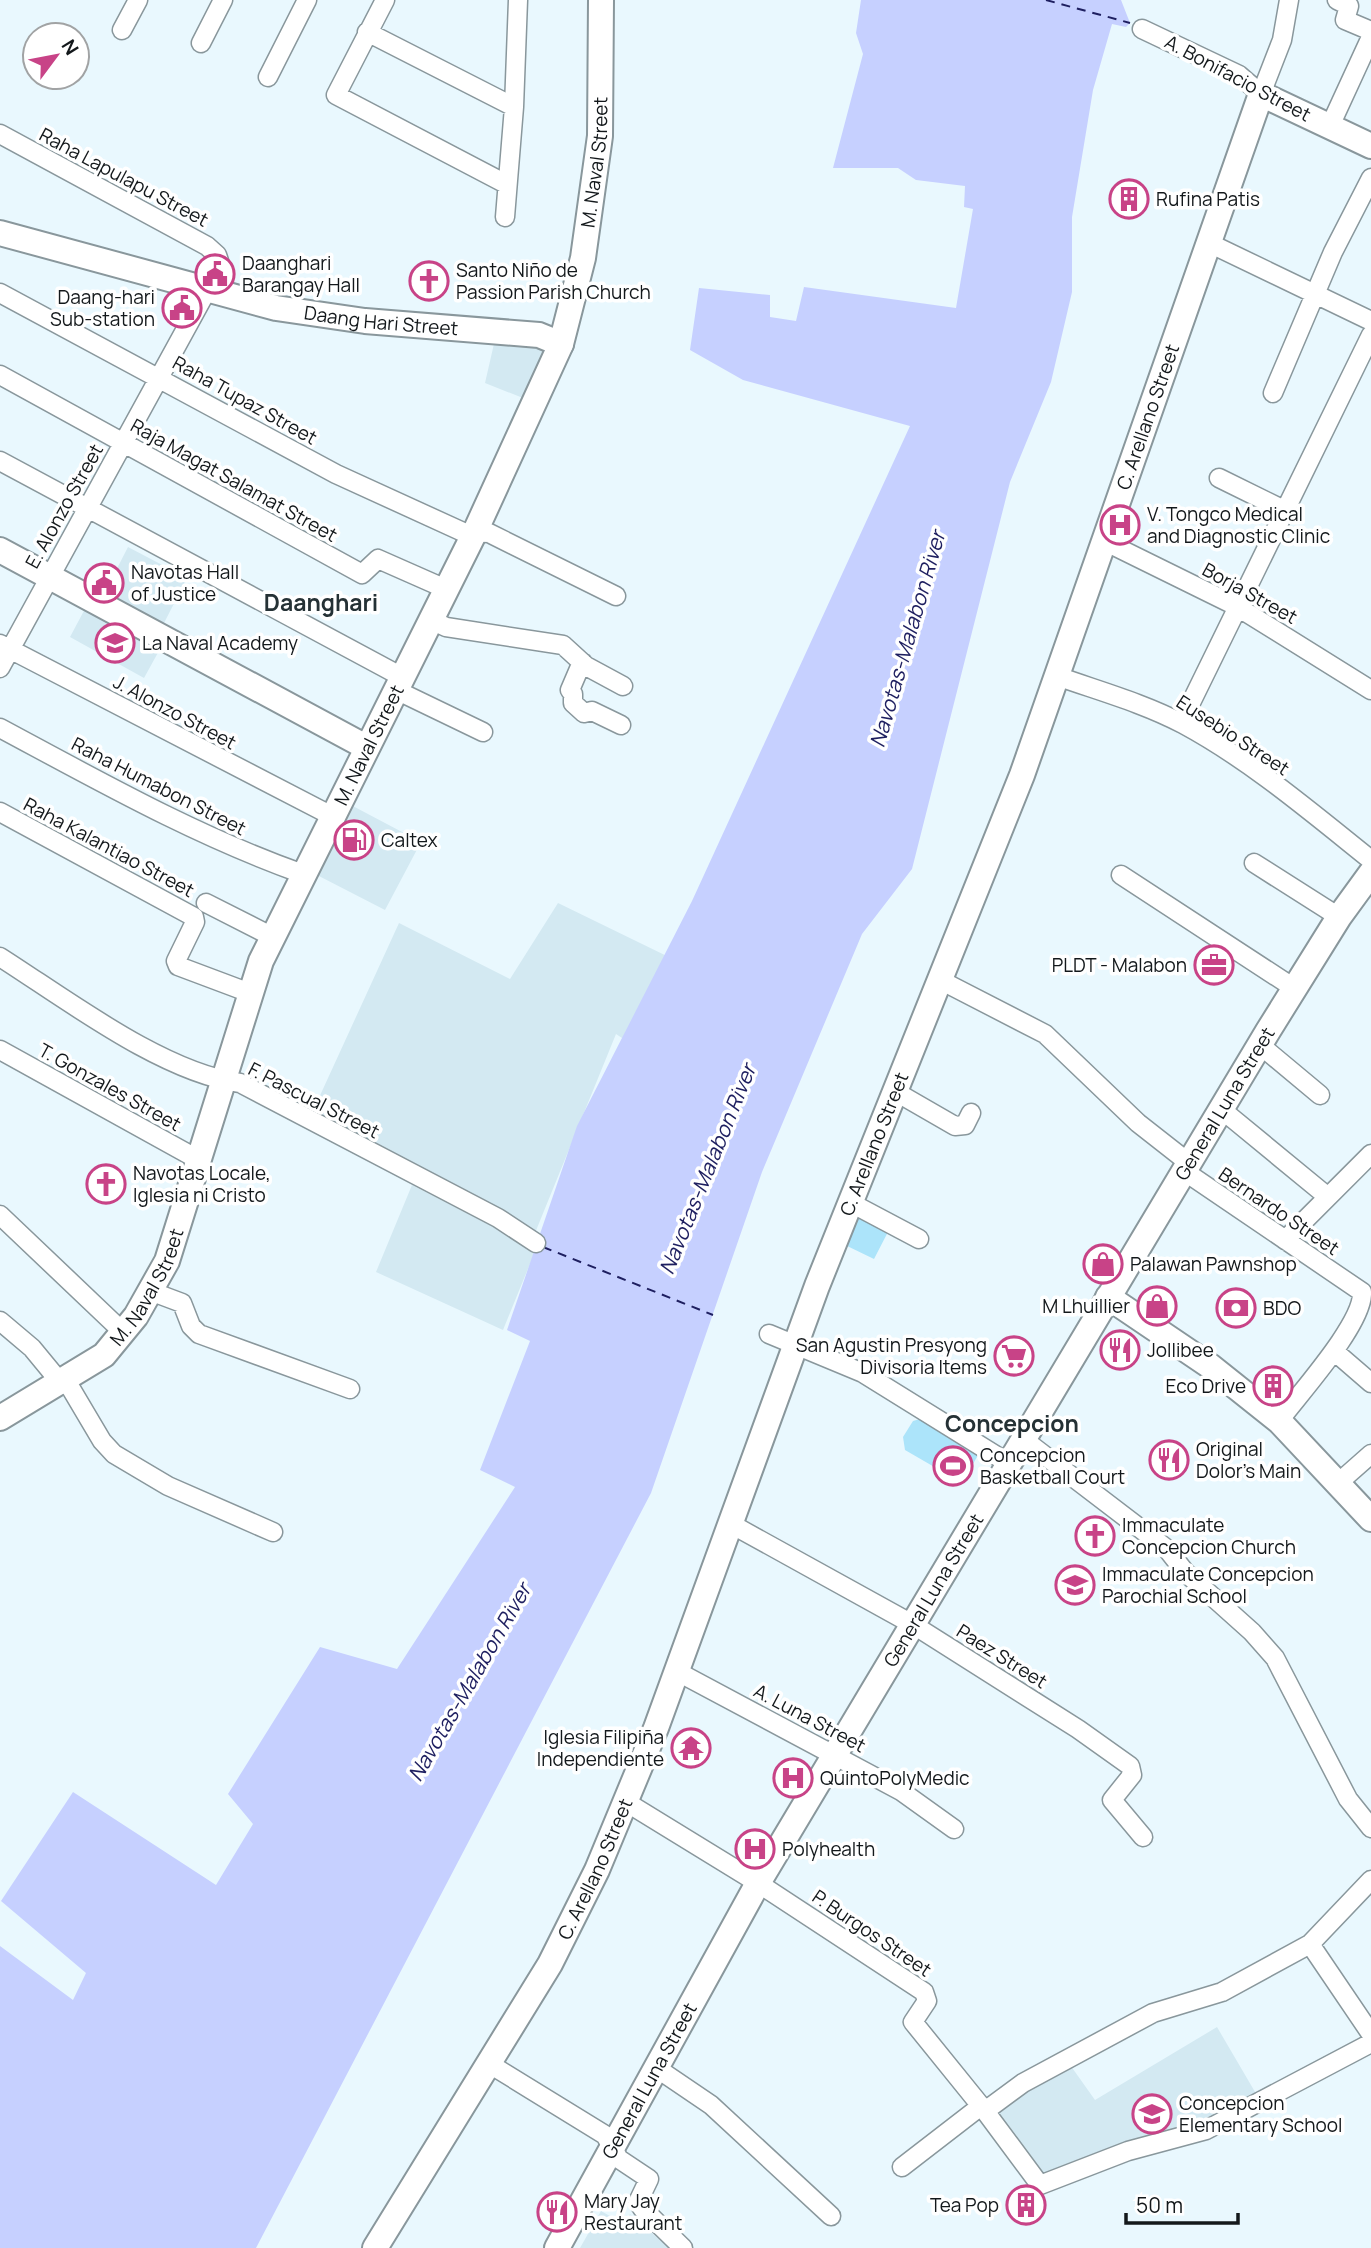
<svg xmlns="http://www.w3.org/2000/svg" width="1371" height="2248" viewBox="0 0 1371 2248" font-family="Manrope,sans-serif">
  <rect width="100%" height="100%" fill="#e9f8fe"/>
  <path fill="#d3e9f2" d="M496 335 551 347 528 400 485 383Z
    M128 547 187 578 163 625 104 594Z
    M86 607 160 649 144 678 70 637Z
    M349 804 421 842 385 910 315 874Z
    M558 903 716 980 649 1056 616 1034 535 1233 312 1113 399 923 510 979Z
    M412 1185 536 1249 503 1330 376 1272Z
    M788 1760 811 1772 797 1797 775 1785Z
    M1217 2027 1258 2097 1205 2128 1042 2183 990 2112 1068 2062 1095 2100Z
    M601 2211 624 2224 630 2214 669 2248H580Z"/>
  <path fill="#ace4fa" d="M857 1211 890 1228 874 1259 843 1244Z
    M923 1418 981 1450 962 1483 905 1450 903 1437 913 1421Z"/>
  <path fill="#c6d0ff" d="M861 0H1121L1130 23 1126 27 1112 24 1093 90 1072 217V292L1051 382 1010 482 912 869 862 934 762 1172 651 1493 256 2248H0V1946L73 2000 86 1973 1 1901 73 1792 216 1885 253 1824 228 1794 320 1647 397 1669 515 1487 480 1470 530 1341 507 1330 577 1126 692 901 910 426 743 380 690 350 699 288 770 295V317L796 321 804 287 956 308 973 209 964 207 965 186 916 180 898 168H833L863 54 856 33Z"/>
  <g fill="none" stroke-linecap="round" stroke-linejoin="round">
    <path stroke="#1e1f60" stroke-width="2" stroke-dasharray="9 7" stroke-linecap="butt" d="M1046 0 1130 23
      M543 1247 713 1315"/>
    <g stroke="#89979c" stroke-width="21">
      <path id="street" d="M385 0 336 95 506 184
        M1337 0 1349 6 1345 20 1371 31
        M1142 29 1239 75 1261 94 1282 40 1289 0
        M122 30 138 0
        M367 32 514 107
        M201 43 223 0
        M268 77 307 0
        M1330 126 1371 37
        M0 134 207 246 217 255 220 264
        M505 217 514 107 518 0
        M1209 243 1371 321
        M0 293 336 474 463 532 489 533 616 596
        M0 375 362 574 378 559 446 589
        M1273 393 1333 252 1371 178
        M0 461 404 678
        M1219 478 1284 510
        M1104 541 1236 606 1371 690
        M431 620 446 627 563 645 586 666 623 686
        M0 644 332 816
        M582 662 570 690 573 694V703L584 713 592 711 621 725
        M0 668 211 283
        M1057 676C1099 691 1143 703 1183 724 1250 760 1311 812 1371 860
        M398 691 483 732
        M1181 723 1371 335
        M0 728C99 781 196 836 303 874
        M0 812 194 917 195 922 176 961 178 966 250 993
        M1254 863 1339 917
        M1121 875 1294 988
        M206 903 273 937
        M0 957C66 999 163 1073 240 1083L498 1218 536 1243
        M942 981 1045 1034 1138 1123 1189 1163
        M1260 1045 1320 1095
        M0 1050 199 1160
        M896 1092 955 1126 965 1125 971 1113
        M1221 1109 1328 1197
        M1184 1171 1362 1292C1364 1323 1299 1394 1279 1421
        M851 1203 919 1239
        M0 1215 124 1333
        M1285 1240 1371 1154
        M150 1291 182 1303 191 1326 199 1334 350 1389
        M0 1321 32 1348 60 1382 70 1387 102 1441 114 1454 168 1486 273 1532
        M769 1334 863 1373 1008 1463
        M1334 1351 1371 1383
        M1023 1439 1167 1549 1185 1572 1252 1632 1275 1658 1348 1799 1371 1828
        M1337 1484 1371 1454
        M731 1524 912 1624 1078 1729 1130 1766 1132 1775 1112 1800 1143 1837
        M678 1672 901 1791 954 1829
        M626 1802 758 1883 924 1992 927 2001 913 2022 985 2111 1040 2185 1128 2151 1206 2130 1371 2043
        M1310 1944 1371 2034
        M488 2063 605 2135 619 2159 649 2179 638 2202 642 2208 683 2248
        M655 2067 711 2105 831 2216
        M985 2111 1023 2083 1153 2013 1222 1992 1310 1944 1371 1880
        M902 2167 981 2106"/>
    </g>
    <g stroke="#89979c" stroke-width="28">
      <g id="secondary">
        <path id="s1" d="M0 233 276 308 365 321 539 335 561 344"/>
        <path d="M0 550 366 747"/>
        <path d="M1108 1297 1210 1366 1279 1421 1371 1519"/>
        <path id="s2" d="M0 1418 104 1355 136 1316 167 1261 261 961 474 534 561 344 583 258 600 136 601 0"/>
        <path id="s3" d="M375 2248 550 1964 597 1870 656 1728 817 1286 1022 775 1261 94 1371 146"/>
        <path id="s4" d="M557 2248 758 1883 1268 1031 1339 917 1371 873"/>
      </g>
    </g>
    <use href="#street" stroke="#fff" stroke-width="18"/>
    <use href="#secondary" stroke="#fff" stroke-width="24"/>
  </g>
  <defs>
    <g id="building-ring" transform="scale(2.0125)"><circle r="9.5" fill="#fff" stroke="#c84387" stroke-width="1.5"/><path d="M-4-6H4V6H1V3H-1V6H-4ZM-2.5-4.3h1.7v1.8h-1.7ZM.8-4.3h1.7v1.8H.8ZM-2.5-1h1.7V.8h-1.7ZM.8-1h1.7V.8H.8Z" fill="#c84387"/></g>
    <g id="civic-ring" transform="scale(2.0125)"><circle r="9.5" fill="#fff" stroke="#c84387" stroke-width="1.5"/><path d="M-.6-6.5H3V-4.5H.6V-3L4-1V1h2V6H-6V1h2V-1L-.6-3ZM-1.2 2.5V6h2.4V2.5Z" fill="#c84387"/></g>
    <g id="church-ring" transform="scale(2.0125)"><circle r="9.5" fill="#fff" stroke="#c84387" stroke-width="1.5"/><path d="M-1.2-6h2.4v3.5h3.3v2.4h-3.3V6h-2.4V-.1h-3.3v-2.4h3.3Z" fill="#c84387"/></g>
    <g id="hospital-ring" transform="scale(2.0125)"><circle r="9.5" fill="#fff" stroke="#c84387" stroke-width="1.5"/><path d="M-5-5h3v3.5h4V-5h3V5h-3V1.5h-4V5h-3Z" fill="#c84387"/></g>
    <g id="school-ring" transform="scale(2.0125)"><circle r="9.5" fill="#fff" stroke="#c84387" stroke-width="1.5"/><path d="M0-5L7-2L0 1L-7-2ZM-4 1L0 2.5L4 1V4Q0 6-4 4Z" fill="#c84387"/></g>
    <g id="fuel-ring" transform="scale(2.0125)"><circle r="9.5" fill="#fff" stroke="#c84387" stroke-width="1.5"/><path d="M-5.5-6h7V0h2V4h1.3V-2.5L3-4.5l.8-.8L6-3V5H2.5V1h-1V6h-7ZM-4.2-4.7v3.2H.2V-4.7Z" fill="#c84387"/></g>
    <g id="office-ring" transform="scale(2.0125)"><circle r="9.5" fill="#fff" stroke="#c84387" stroke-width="1.5"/><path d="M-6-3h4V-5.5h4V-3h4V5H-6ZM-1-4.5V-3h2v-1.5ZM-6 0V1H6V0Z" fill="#c84387"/></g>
    <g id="shop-ring" transform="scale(2.0125)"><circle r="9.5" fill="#fff" stroke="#c84387" stroke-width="1.5"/><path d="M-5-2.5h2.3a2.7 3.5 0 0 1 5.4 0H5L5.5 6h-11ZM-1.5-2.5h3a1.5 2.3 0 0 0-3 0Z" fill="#c84387"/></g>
    <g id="bank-ring" transform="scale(2.0125)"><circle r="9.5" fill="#fff" stroke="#c84387" stroke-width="1.5"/><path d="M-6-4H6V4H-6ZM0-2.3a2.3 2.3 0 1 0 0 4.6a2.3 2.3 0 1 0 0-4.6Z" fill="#c84387"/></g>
    <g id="restaurant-ring" transform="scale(2.0125)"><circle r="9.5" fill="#fff" stroke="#c84387" stroke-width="1.5"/><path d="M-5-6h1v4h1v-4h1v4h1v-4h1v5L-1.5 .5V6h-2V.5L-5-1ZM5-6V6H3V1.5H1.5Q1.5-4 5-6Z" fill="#c84387"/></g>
    <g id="supermarket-ring" transform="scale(2.0125)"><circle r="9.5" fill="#fff" stroke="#c84387" stroke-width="1.5"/><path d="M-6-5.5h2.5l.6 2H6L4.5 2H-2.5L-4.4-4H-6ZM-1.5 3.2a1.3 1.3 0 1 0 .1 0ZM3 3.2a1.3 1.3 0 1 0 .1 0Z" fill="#c84387"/></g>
    <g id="stadium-ring" transform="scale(2.0125)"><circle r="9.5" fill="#fff" stroke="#c84387" stroke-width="1.5"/><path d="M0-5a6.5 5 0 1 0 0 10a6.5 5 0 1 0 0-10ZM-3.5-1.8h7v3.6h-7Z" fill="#c84387"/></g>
    <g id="temple-ring" transform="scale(2.0125)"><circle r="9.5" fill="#fff" stroke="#c84387" stroke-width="1.5"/><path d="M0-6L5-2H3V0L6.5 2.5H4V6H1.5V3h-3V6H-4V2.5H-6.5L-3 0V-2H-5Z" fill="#c84387"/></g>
  </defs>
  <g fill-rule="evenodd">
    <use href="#building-ring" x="1129" y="199"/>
    <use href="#civic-ring" x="215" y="274"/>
    <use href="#church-ring" x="429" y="281"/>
    <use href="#civic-ring" x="182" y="308"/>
    <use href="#hospital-ring" x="1120" y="525"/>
    <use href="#civic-ring" x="104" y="583"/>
    <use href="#school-ring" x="115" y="643"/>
    <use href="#fuel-ring" x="354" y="840"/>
    <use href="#office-ring" x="1214" y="965"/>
    <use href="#church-ring" x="106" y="1184"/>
    <use href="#shop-ring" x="1103" y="1264"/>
    <use href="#shop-ring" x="1157" y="1306"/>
    <use href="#bank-ring" x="1236" y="1308"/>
    <use href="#restaurant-ring" x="1120" y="1350"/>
    <use href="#supermarket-ring" x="1014" y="1356"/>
    <use href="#building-ring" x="1273" y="1386"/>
    <use href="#restaurant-ring" x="1169" y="1460"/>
    <use href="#stadium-ring" x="953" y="1466"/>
    <use href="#church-ring" x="1095" y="1536"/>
    <use href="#school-ring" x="1075" y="1585"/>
    <use href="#temple-ring" x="691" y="1748"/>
    <use href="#hospital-ring" x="793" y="1778"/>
    <use href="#hospital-ring" x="755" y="1849"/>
    <use href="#school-ring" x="1152" y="2114"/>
    <use href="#building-ring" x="1026" y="2205"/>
    <use href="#restaurant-ring" x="557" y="2212"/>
  </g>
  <g text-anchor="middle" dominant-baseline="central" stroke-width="7" stroke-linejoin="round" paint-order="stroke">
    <g font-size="19" fill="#13181b" stroke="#fff">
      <text transform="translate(1238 78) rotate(28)">A. Bonifacio Street</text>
      <text stroke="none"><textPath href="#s2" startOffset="1421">M. Naval Street</textPath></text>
      <text transform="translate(124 177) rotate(28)">Raha Lapulapu Street</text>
      <text stroke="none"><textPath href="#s1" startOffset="392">Daang Hari Street</textPath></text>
      <text transform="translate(245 400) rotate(29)">Raha Tupaz Street</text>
      <text stroke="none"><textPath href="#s3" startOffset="1993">C. Arellano Street</textPath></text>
      <text transform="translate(234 480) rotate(29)">Raja Magat Salamat Street</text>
      <text transform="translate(64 506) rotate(-61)">E. Alonzo Street</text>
      <text transform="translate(1250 593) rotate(29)">Borja Street</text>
      <text transform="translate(175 712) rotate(28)">J. Alonzo Street</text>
      <text transform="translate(1233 735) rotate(33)">Eusebio Street</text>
      <text stroke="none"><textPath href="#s2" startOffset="791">M. Naval Street</textPath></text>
      <text transform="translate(159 786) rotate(27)">Raha Humabon Street</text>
      <text transform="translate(109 847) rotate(28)">Raha Kalantiao Street</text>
      <text transform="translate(110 1087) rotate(29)">T. Gonzales Street</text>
      <text transform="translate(314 1100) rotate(27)">F. Pascual Street</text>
      <text stroke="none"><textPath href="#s4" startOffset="1325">General Luna Street</textPath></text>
      <text stroke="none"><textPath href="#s3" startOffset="1216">C. Arellano Street</textPath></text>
      <text transform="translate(1279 1211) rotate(34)">Bernardo Street</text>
      <text stroke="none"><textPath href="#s2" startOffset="203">M. Naval Street</textPath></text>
      <text stroke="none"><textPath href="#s4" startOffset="758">General Luna Street</textPath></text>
      <text transform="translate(1002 1656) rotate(32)">Paez Street</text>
      <text transform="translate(810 1718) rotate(28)">A. Luna Street</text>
      <text stroke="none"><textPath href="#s3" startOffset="439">C. Arellano Street</textPath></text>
      <text transform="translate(872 1933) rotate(34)">P. Burgos Street</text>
      <text stroke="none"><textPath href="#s4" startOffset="191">General Luna Street</textPath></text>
    </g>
    <g font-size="19" fill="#13181b" stroke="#fff" text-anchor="start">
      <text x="1156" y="199">Rufina Patis</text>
      <text x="242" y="263">Daanghari<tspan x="242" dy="22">Barangay Hall</tspan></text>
      <text x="456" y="270">Santo Niño de<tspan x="456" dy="22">Passion Parish Church</tspan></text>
      <text x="155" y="297" text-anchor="end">Daang-hari<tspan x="155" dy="22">Sub-station</tspan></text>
      <text x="1147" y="514">V. Tongco Medical<tspan x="1147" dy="22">and Diagnostic Clinic</tspan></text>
      <text x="131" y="572">Navotas Hall<tspan x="131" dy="22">of Justice</tspan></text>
      <text x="142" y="643">La Naval Academy</text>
      <text x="381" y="840">Caltex</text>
      <text x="1187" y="965" text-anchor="end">PLDT - Malabon</text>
      <text x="133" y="1173">Navotas Locale,<tspan x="133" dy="22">Iglesia ni Cristo</tspan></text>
      <text x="1130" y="1264">Palawan Pawnshop</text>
      <text x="1130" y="1306" text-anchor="end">M Lhuillier</text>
      <text x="1263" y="1308">BDO</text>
      <text x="987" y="1345" text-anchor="end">San Agustin Presyong<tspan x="987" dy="22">Divisoria Items</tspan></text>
      <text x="1147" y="1350">Jollibee</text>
      <text x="1246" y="1386" text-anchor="end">Eco Drive</text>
      <text x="1196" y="1449">Original<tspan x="1196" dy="22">Dolor's Main</tspan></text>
      <text x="980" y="1455">Concepcion<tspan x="980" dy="22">Basketball Court</tspan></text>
      <text x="1122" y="1525">Immaculate<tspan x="1122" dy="22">Concepcion Church</tspan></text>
      <text x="1102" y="1574">Immaculate Concepcion<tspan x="1102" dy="22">Parochial School</tspan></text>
      <text x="664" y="1737" text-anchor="end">Iglesia Filipiña<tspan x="664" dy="22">Independiente</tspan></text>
      <text x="820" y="1778">QuintoPolyMedic</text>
      <text x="782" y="1849">Polyhealth</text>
      <text x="1179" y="2103">Concepcion<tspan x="1179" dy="22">Elementary School</tspan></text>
      <text x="584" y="2201">Mary Jay<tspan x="584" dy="22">Restaurant</tspan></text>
      <text x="999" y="2205" text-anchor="end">Tea Pop</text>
    </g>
    <g font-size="21" font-style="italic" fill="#1e1f60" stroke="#fff">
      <text transform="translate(907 639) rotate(-74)">Navotas-Malabon River</text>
      <text transform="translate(707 1169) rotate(-68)">Navotas-Malabon River</text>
      <text transform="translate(469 1682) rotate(-60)">Navotas-Malabon River</text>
    </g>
    <g font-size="23" font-weight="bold" fill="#253135" stroke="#fff">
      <text x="321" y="602">Daanghari</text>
      <text x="1012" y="1423">Concepcion</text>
    </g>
  </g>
  <g transform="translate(56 56) rotate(58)"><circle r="33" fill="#ffffff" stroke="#a1a3a4" stroke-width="2"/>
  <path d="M0-5L12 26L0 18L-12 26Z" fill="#c84387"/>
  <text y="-10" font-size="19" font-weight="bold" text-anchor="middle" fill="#13181b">N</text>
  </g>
  <path d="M1126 2213v10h112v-10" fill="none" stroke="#13181b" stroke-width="3.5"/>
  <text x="1136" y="2213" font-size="21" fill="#13181b" stroke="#ffffff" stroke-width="5" paint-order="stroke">50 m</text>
</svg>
